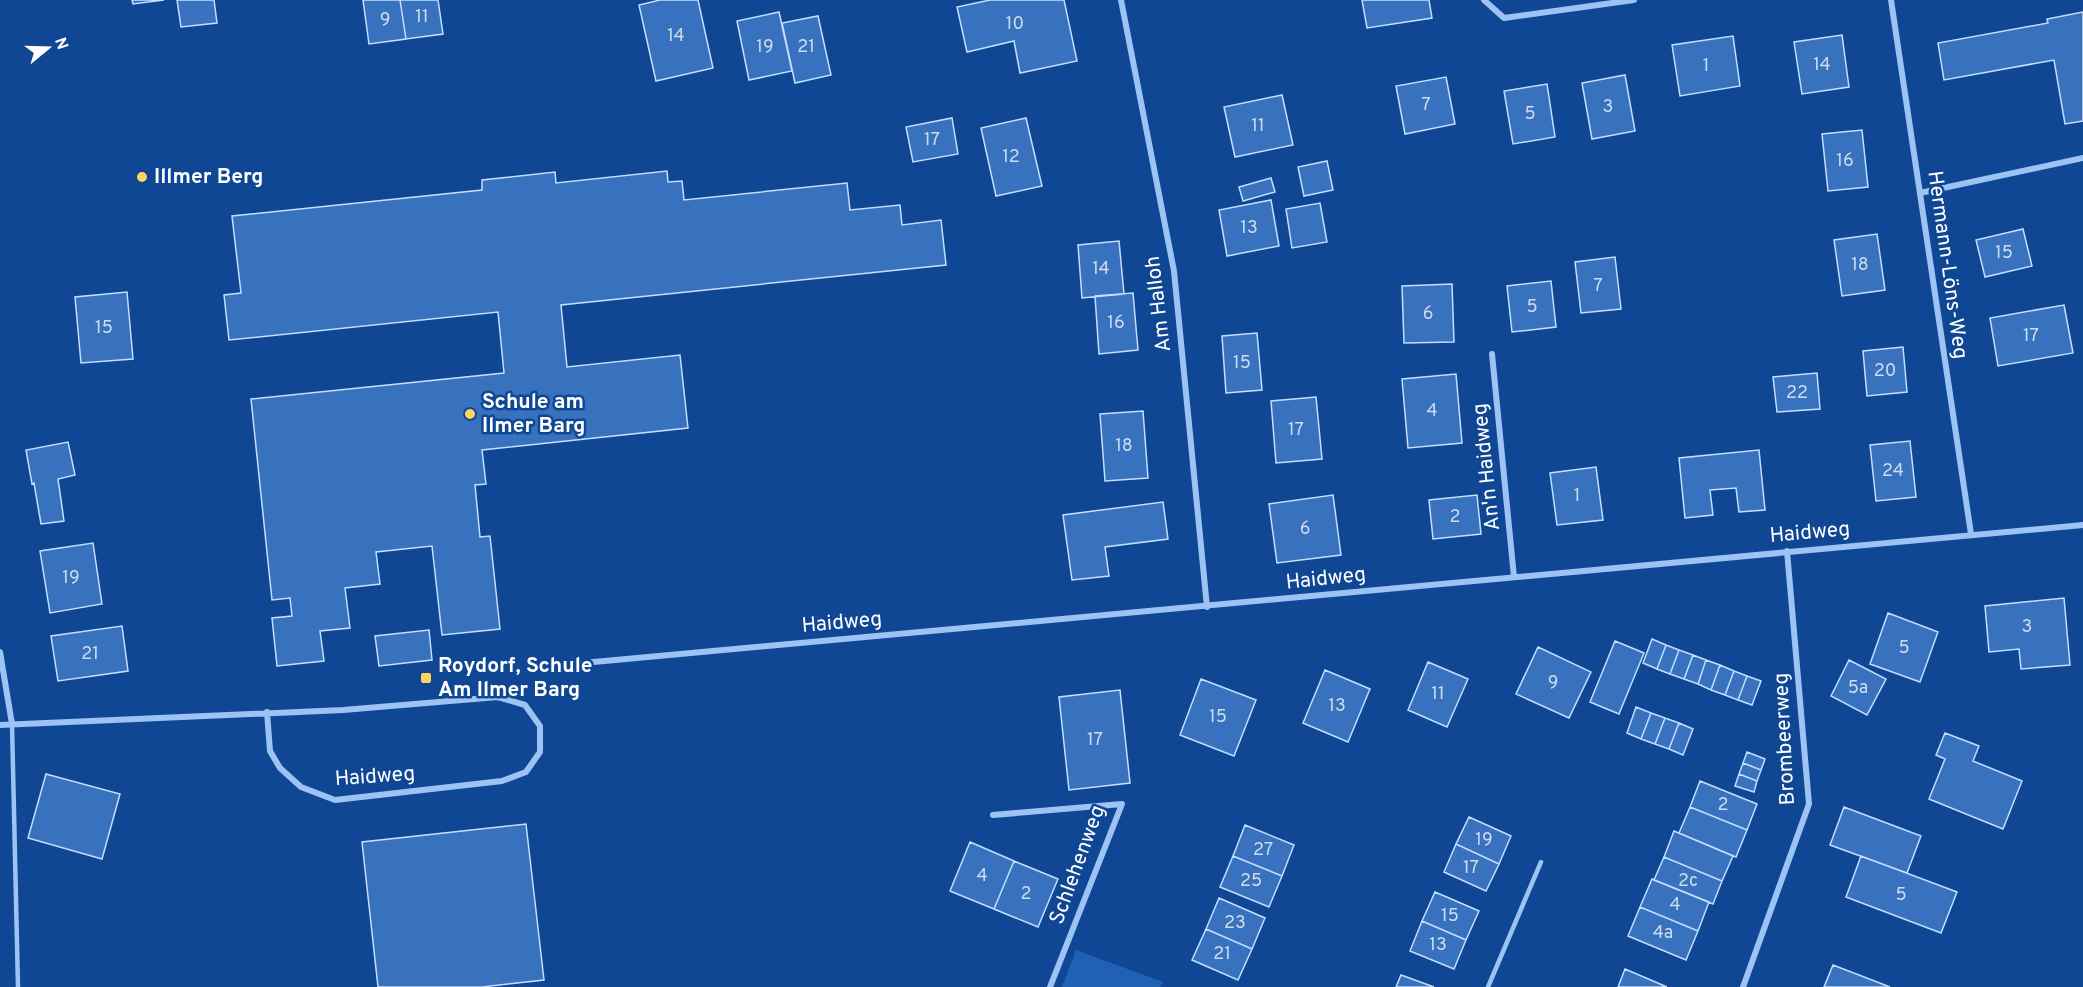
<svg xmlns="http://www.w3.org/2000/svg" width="2083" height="987" viewBox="0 0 2083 987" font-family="Overpass,sans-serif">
  <rect width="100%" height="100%" fill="#0f4794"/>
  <path fill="#2161b4" d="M1076 950 1163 982 1160 987H1062Z"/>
  <path fill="#3871bd" stroke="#c4defe" stroke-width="1.5" d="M132 0H164L133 4Z
    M177 0H214L217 23 181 27Z
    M363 0H400L406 39 369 44Z
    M400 0H438L443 34 406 39Z
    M660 0H698L713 68 656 81 639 5Z
    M990 0H1064L1077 61 1020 73 1014 41 967 52 957 7Z
    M1362 0H1429L1432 18 1367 28Z
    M779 12 792 71 749 80 737 21Z
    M2083 12V121L2065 124 2054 60 1944 80 1938 43 2048 23 2047 19Z
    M818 16 831 75 795 83 782 23Z
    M1842 35 1849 87 1802 94 1794 42Z
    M1733 36 1740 86 1680 96 1672 45Z
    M1625 75 1635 131 1592 139 1582 83Z
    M1446 77 1455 124 1405 134 1396 86Z
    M1547 84 1555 137 1513 144 1504 91Z
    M1282 95 1293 145 1235 157 1224 107Z
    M952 118 958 154 913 162 906 127Z
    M1026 118 1042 186 996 196 981 128Z
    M1862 130 1868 187 1828 191 1822 134Z
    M1327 161 1333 190 1304 196 1298 167Z
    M667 171 668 182 682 181 684 200 847 183 850 210 900 205 902 225 941 220 946 265 561 305 567 367 680 355 688 428 482 450 486 484 475 485 480 537 490 536 500 629 442 635 432 546 376 552 380 584 345 588 350 628 320 631 324 661 277 666 272 618 292 616 290 598 272 600 251 399 504 373 498 312 229 340 224 295 241 293 232 216 482 190V180L555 172 556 183Z
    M1271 178 1275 192 1243 201 1239 187Z
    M1271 200 1279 246 1227 256 1219 210Z
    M1320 203 1327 242 1292 248 1286 209Z
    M2023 229 2032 266 1985 277 1976 240Z
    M1877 234 1885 290 1842 296 1834 240Z
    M1119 241 1124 294 1082 298 1078 245Z
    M1615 257 1621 309 1581 313 1575 262Z
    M1551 281 1556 327 1512 332 1507 286Z
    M1452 284 1454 342 1404 343 1402 286Z
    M127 292 133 359 81 363 75 297Z
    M1133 293 1138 350 1099 354 1095 296Z
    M2064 305 2073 353 1998 366 1990 318Z
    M1257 333 1262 390 1226 393 1222 336Z
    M1903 347 1907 392 1867 396 1863 351Z
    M1817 373 1820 409 1777 412 1773 377Z
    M1456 374 1462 443 1408 448 1402 379Z
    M1316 397 1322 459 1276 463 1271 401Z
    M1143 411 1148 478 1105 481 1100 414Z
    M1910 441 1916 497 1876 501 1870 445Z
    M68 442 75 475 58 479 64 521 41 524 34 483 32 484 26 450Z
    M1759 450 1765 510 1739 512 1736 488 1710 490 1713 515 1685 518 1679 458Z
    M1596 467 1603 520 1557 525 1550 473Z
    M1333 495 1341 555 1277 563 1269 504Z
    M1477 495 1481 534 1433 539 1429 500Z
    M1163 502 1168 539 1105 547 1109 576 1072 580 1063 515Z
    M93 543 102 604 50 613 40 551Z
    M2064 598 2070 665 2021 669 2019 649 1989 652 1985 606Z
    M1888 613 1938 632 1920 682 1870 664Z
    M122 626 128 671 58 681 51 636Z
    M429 630 432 660 379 666 375 636Z
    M1652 639 1666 645 1657 669 1643 663Z
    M1615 641 1644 653 1619 714 1590 702Z
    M1666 645 1679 650 1670 674 1657 669Z
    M1538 647 1591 672 1569 718 1516 694Z
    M1679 650 1693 655 1684 679 1670 674Z
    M1693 655 1706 660 1698 684 1684 679Z
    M1706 660 1720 665 1711 690 1698 684Z
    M1849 660 1886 679 1867 715 1831 696Z
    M1428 662 1468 679 1447 727 1408 710Z
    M1720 665 1734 671 1725 695 1711 690Z
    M1325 670 1370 689 1348 742 1303 723Z
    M1734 671 1747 676 1738 700 1725 695Z
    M1747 676 1761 681 1752 705 1738 700Z
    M1201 679 1256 700 1234 756 1180 735Z
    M1120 690 1130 783 1069 790 1059 697Z
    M1636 707 1651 713 1641 739 1627 733Z
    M1651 713 1665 718 1655 744 1641 739Z
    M1665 718 1679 723 1669 749 1655 744Z
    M1679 723 1693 729 1683 755 1669 749Z
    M1945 733 1979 746 1973 761 2022 781 2003 829 1929 799 1945 759 1936 755Z
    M1747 752 1765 759 1761 770 1743 763Z
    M1743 763 1761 770 1757 781 1739 774Z
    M46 774 120 794 102 859 28 838Z
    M1739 774 1757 781 1754 792 1735 786Z
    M1700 781 1757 804 1747 830 1690 807Z
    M1690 807 1747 830 1736 857 1679 833Z
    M1844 807 1921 836 1907 873 1830 845Z
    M1469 817 1511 836 1499 864 1456 844Z
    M526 824 544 980 482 987H378L362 842Z
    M1245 825 1294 845 1282 876 1233 856Z
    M1674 831 1733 856 1722 881 1664 857Z
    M970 842 1014 861 994 909 950 891Z
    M1456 844 1499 864 1486 891 1444 872Z
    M1233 856 1282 876 1269 907 1220 887Z
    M1861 856 1957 892 1941 933 1846 897Z
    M1664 857 1722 881 1713 904 1654 880Z
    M1014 861 1058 879 1038 927 994 909Z
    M1652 879 1709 902 1698 931 1640 907Z
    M1435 892 1479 911 1466 940 1422 921Z
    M1219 898 1265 918 1252 949 1206 929Z
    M1640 907 1698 931 1686 960 1628 936Z
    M1422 921 1466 940 1454 969 1410 951Z
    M1206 929 1252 949 1238 980 1192 960Z
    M1833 965 1890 987H1824Z
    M1625 969 1667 987H1618Z
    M1401 975 1434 987H1396Z"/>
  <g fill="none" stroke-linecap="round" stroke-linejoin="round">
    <path stroke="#9cc3f4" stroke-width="4.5" d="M12 724 18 987
      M1488 987 1541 862"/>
    <path stroke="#9cc3f4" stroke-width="6" d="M1121 0 1174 271 1207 607
      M1484 0 1504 18 1634 0
      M1891 0 1971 534
      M1920 193 2083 158
      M1492 354 1514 577
      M0 652 12 724
      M572 664 2083 525
      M0 725 343 710 498 697 525 705 540 726V752L526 772 502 781 335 800 301 787 280 768 270 751 267 712
      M993 815 1122 804 1050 987
      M1743 987 1809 804 1787 551"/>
  </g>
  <g fill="#ffd35f" stroke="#0f4794" stroke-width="2">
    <circle cx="142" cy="177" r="6"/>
    <circle cx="470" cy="414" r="6"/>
    <rect x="420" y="672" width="12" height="12" rx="3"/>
  </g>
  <g text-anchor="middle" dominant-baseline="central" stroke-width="5" stroke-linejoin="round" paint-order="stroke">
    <g font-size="18" fill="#cddcee">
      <text x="422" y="17">11</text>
      <text x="385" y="20">9</text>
      <text x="1015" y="24">10</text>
      <text x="676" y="36">14</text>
      <text x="765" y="47">19</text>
      <text x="806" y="47">21</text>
      <text x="1822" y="65">14</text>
      <text x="1706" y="66">1</text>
      <text x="1426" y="105">7</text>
      <text x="1608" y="107">3</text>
      <text x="1530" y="114">5</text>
      <text x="1258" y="126">11</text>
      <text x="932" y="140">17</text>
      <text x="1011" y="157">12</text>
      <text x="1845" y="161">16</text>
      <text x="1249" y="228">13</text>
      <text x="2004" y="253">15</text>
      <text x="1860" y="265">18</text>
      <text x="1101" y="269">14</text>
      <text x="1598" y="286">7</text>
      <text x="1532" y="307">5</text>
      <text x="1428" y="314">6</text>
      <text x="1116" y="323">16</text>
      <text x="104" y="328">15</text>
      <text x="2031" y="336">17</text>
      <text x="1242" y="363">15</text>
      <text x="1885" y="371">20</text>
      <text x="1797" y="393">22</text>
      <text x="1432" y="411">4</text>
      <text x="1296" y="430">17</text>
      <text x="1124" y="446">18</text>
      <text x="1893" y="471">24</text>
      <text x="1577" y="496">1</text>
      <text x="1455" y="517">2</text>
      <text x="1305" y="529">6</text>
      <text x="71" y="578">19</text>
      <text x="2027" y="627">3</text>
      <text x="1904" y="648">5</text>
      <text x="90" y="654">21</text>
      <text x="1553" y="683">9</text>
      <text x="1858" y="688">5a</text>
      <text x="1438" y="694">11</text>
      <text x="1337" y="706">13</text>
      <text x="1218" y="717">15</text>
      <text x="1095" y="740">17</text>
      <text x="1723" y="805">2</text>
      <text x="1484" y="840">19</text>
      <text x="1263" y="850">27</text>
      <text x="1471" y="868">17</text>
      <text x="982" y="876">4</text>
      <text x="1251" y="881">25</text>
      <text x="1688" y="881">2c</text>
      <text x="1026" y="894">2</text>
      <text x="1901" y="895">5</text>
      <text x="1675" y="905">4</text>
      <text x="1450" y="916">15</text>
      <text x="1235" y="923">23</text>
      <text x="1663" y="933">4a</text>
      <text x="1438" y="945">13</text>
      <text x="1222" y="954">21</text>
    </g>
    <g font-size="21" font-weight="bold" fill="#fff" stroke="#0f4794" text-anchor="start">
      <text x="154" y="177">Illmer Berg</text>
      <text x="482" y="402">Schule am<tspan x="482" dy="24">Ilmer Barg</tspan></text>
      <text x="438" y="666">Roydorf, Schule<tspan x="438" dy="24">Am Ilmer Barg</tspan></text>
    </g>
    <g font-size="21" fill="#fff" stroke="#0f4794">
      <text transform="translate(1947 265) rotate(82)">Hermann-Löns-Weg</text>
      <text transform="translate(1159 304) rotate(-97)">Am Halloh</text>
      <text transform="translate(1487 467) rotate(-96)">An'n Haidweg</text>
      <text transform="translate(1810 533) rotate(-5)">Haidweg</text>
      <text transform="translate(1326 579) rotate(-6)">Haidweg</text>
      <text transform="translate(842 623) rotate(-5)">Haidweg</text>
      <text transform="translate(1785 739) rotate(-93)">Brombeerweg</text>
      <text transform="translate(375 777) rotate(-4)">Haidweg</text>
      <text transform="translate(1078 865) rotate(-70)">Schlehenweg</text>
    </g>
  </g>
  <g transform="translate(48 48) rotate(71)" stroke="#0f4794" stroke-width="4.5" paint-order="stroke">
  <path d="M0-4.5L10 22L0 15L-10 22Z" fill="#ffffff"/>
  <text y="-9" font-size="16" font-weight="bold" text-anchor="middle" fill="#ffffff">N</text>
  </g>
</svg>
